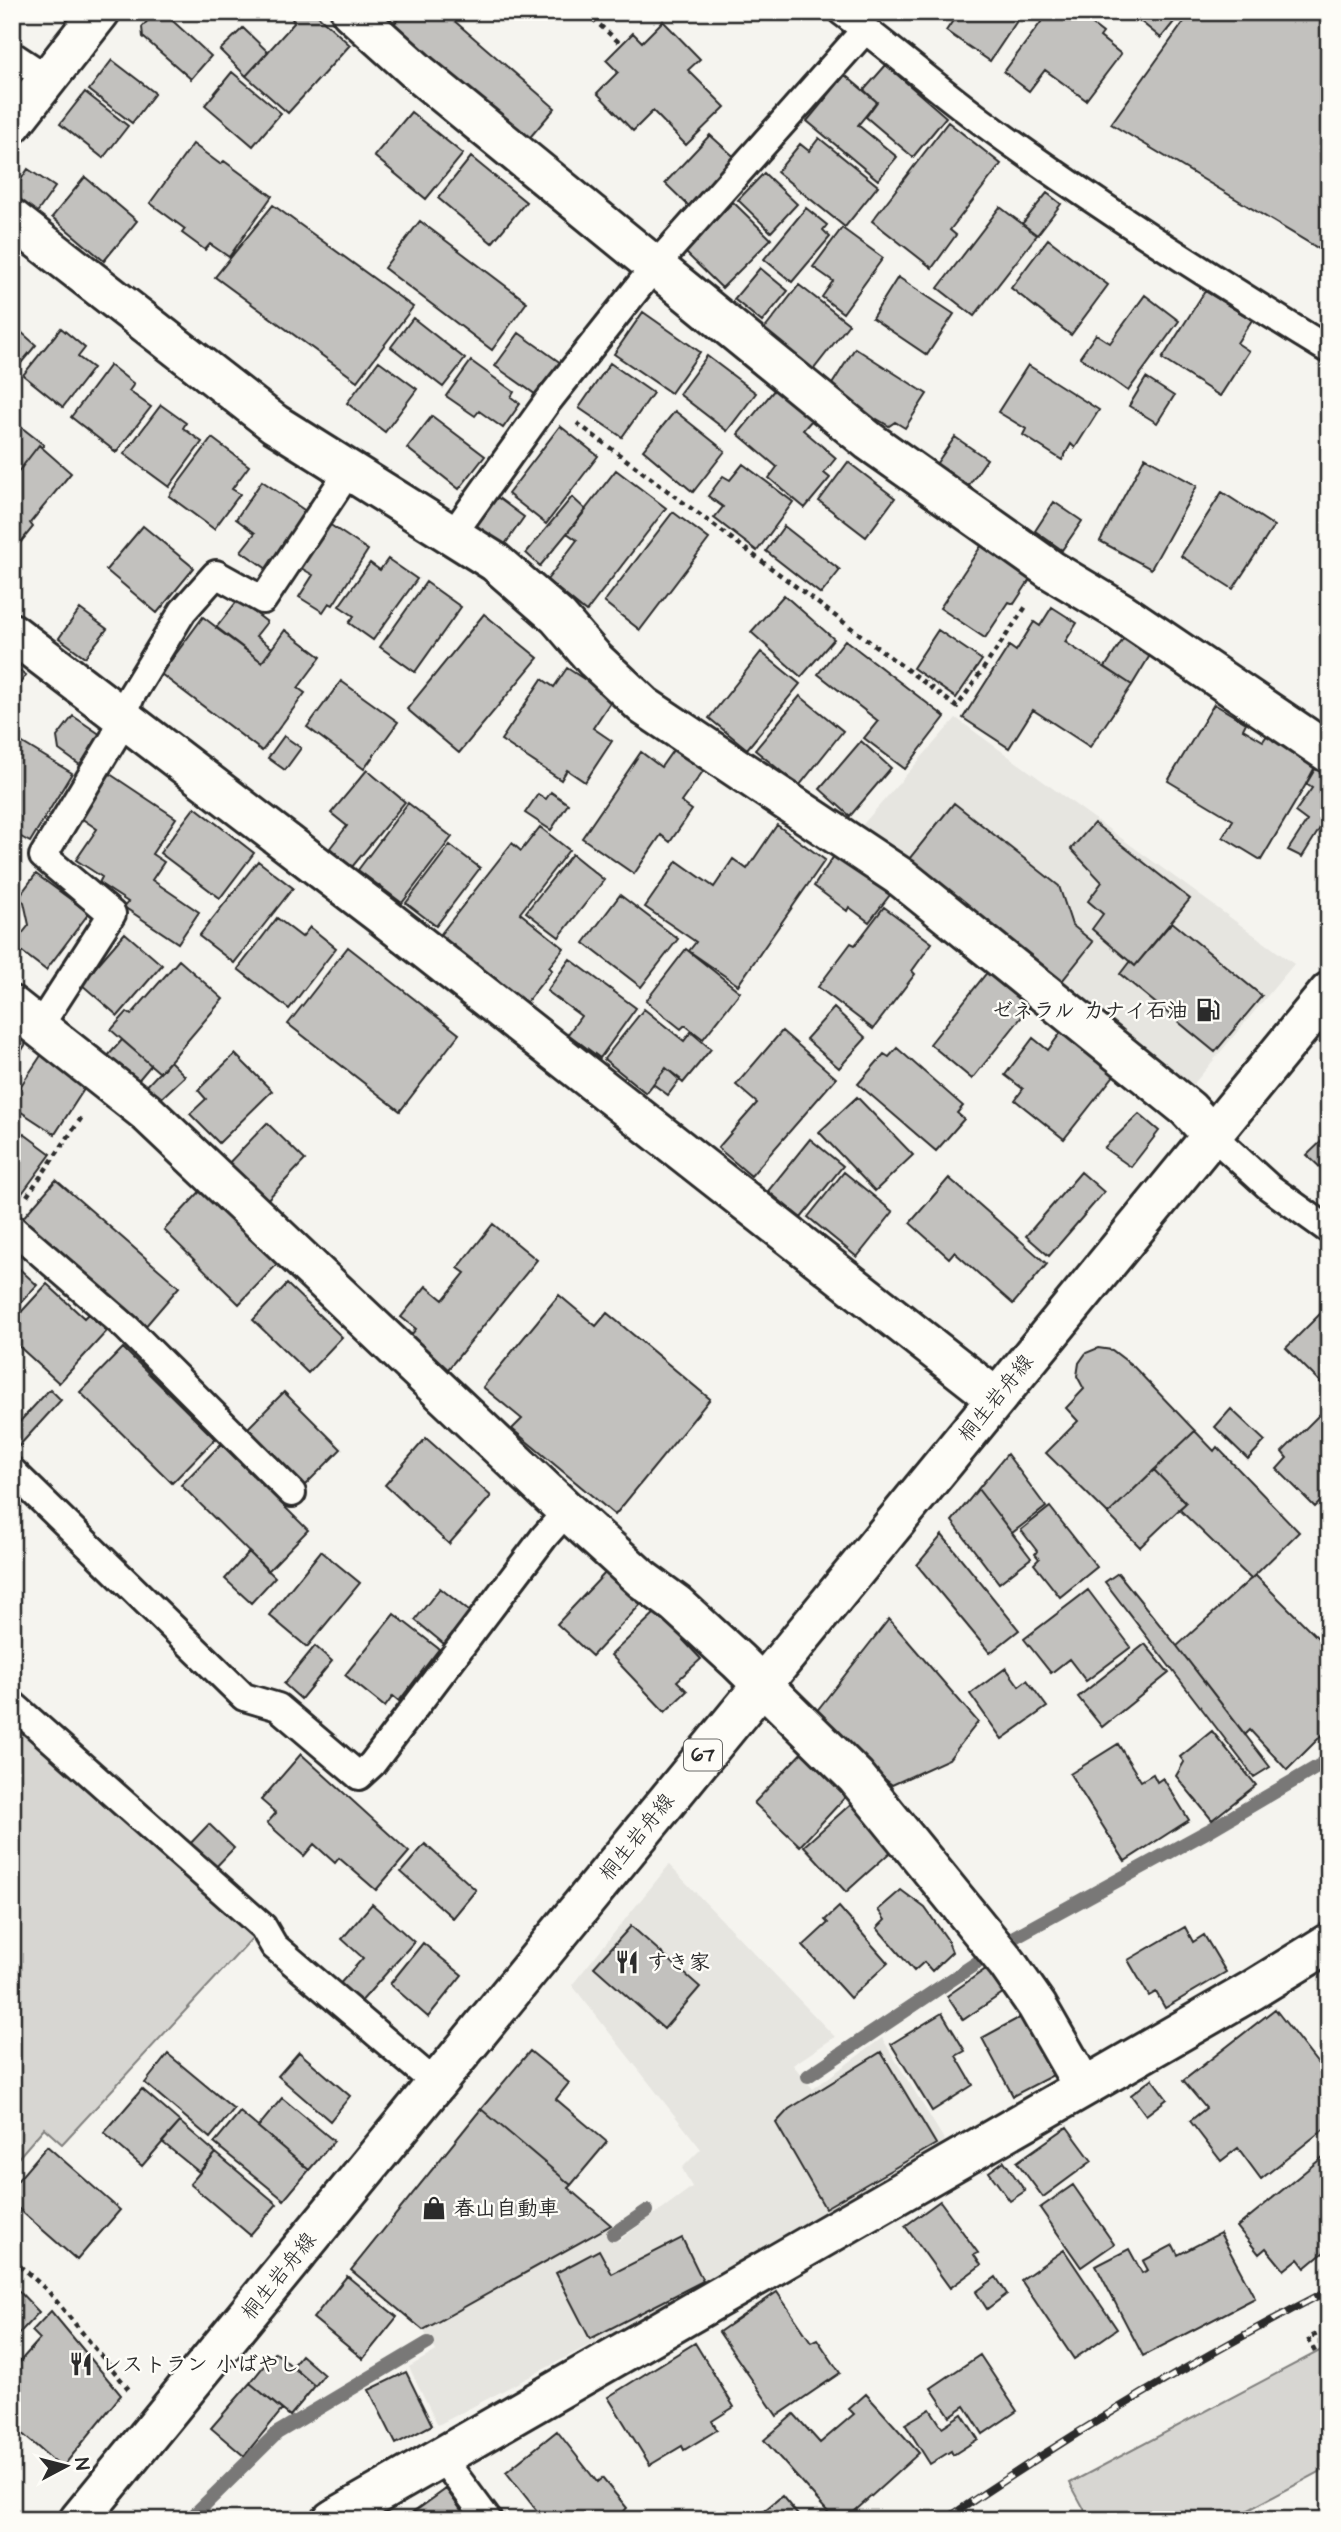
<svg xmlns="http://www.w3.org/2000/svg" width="1341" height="2532" viewBox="0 0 1341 2532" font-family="'Architects Daughter','Klee One',sans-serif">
  <rect width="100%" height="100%" fill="#f5f4ef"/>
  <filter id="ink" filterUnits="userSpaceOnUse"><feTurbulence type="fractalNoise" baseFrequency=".0143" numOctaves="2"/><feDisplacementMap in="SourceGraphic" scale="14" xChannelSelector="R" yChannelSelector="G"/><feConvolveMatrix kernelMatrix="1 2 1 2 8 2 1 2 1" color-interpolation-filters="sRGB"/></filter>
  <g filter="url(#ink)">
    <path fill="#e6e5e0" d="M956 718 1294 964 1187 1092 858 830Z
      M669 1865 835 2037 793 2065 813 2089 882 2038 945 2141 707 2283 438 2425 409 2367 436 2351 423 2330 611 2225 618 2241 692 2187 682 2168 701 2149 572 1985Z"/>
    <path fill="#d7d6d2" stroke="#81807e" stroke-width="2" d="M12 1718 257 1933 62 2144 44 2128 12 2165Z
      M1329 2346V2467L1230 2520H1090L1070 2483Z"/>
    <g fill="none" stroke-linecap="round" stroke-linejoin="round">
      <path stroke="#797877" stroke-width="14" d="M1005 1942 1208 1831 1329 1760
        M808 2076 984 1958
        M613 2234 647 2211
        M189 2520 277 2433 428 2343"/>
    </g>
    <path fill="#c2c1be" stroke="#2b2b2b" stroke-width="2" d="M155 12H163L211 56 191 79 143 37 142 27Z
      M294 12H314L350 45 288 113 246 76 294 23 291 16Z
      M404 12H444L555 108 526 142 392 26Z
      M945 12H1023L990 61 946 31 954 19Z
      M1036 12H1076L1103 33 1100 37 1121 54 1086 100 1045 70 1029 91 1004 72 1044 18Z
      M1129 12H1182L1161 38Z
      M1191 12H1329V236L1321 250 1111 124Z
      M663 21 700 59 688 70 725 107 686 145 653 111 633 131 597 93 618 72 606 60 633 33 642 42Z
      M243 28 268 52 246 76 220 50Z
      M112 60 155 93 132 123 89 90Z
      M886 65 946 117 913 157 866 117 877 102 864 90Z
      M232 72 281 113 253 146 205 105Z
      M845 75 877 102 858 125 897 157 878 180 807 121Z
      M85 92 128 126 103 158 60 124Z
      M411 112 463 154 426 199 374 156Z
      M948 122 1001 164 950 230 956 235 932 268 872 221Z
      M710 135 740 162 694 211 665 183Z
      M819 138 878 186 845 227 777 172 800 144 809 151Z
      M193 144 220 164 224 161 272 196 229 257 210 244 205 250 182 233 185 229 150 203Z
      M471 157 526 202 492 243 438 198Z
      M28 169 55 187 36 214 12 198V193Z
      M764 173 797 204 771 232 738 200Z
      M85 177 137 221 104 261 52 217Z
      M1047 193 1061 204 1037 235 1022 224Z
      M733 202 771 239 722 288 685 252Z
      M273 205 413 307 357 381 215 277Z
      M1000 207 1037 235 974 316 938 288Z
      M806 208 827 225 823 230 830 237 792 282 764 259Z
      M420 221 527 302 492 350 384 268Z
      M842 228 883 258 843 313 822 297 833 281 813 267Z
      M1048 239 1108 285 1071 335 1011 288Z
      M760 268 788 291 762 322 734 299Z
      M898 277 954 314 927 355 872 318Z
      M799 285 849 324 813 370 763 331Z
      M1205 291 1252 320 1237 343 1249 351 1220 396 1162 359Z
      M1145 295 1179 321 1128 391 1080 357 1096 334 1110 343Z
      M643 312 700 352 671 393 614 354Z
      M413 318 465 359 443 387 391 347Z
      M12 324 36 345 12 374Z
      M61 328 85 348 78 357 93 368 63 407 23 375Z
      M519 333 565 366 542 399 495 366Z
      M855 348 927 394 905 428 895 422 889 426 877 419 873 426 829 389Z
      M707 356 756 393 727 431 679 394Z
      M379 361 417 389 385 432 347 403Z
      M471 361 514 392 511 397 520 404 503 428 479 411 475 416 446 396Z
      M610 363 653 393 622 437 579 408Z
      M110 365 134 384 129 391 151 407 116 452 71 417Z
      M1028 365 1099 410 1075 448 1071 444 1062 460 1023 435 1026 429 998 412Z
      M1146 378 1174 396 1157 423 1129 406Z
      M775 389 812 420 803 430 836 458 824 473 830 478 805 508 769 478 777 467 738 434Z
      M161 405 186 423 183 428 202 442 169 487 124 454Z
      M675 411 725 451 693 492 643 450Z
      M432 416 485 456 459 489 407 448Z
      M12 420 44 445 42 448 39 445 15 476H12Z
      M560 426 598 456 546 524 508 494Z
      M955 437 987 459 964 492 932 470Z
      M212 438 249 466 232 489 240 494 214 529 169 496Z
      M39 445 71 473 30 523 33 527 12 553V476H15Z
      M1145 457 1197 486 1151 569 1100 541Z
      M848 462 895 498 866 537 819 501Z
      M743 464 793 502 757 551 714 518 723 507 708 496 723 476 730 480Z
      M616 470 666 508 586 612 547 580 577 540 567 533Z
      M262 481 307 512 267 569 241 551 255 533 236 519Z
      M1222 492 1274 526 1233 589 1181 556Z
      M497 497 524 517 503 547 475 527Z
      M572 497 586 510 540 566 526 553Z
      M1054 502 1082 521 1062 550 1035 531Z
      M673 512 709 539 640 630 604 602Z
      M329 524 368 550 333 605 329 603 323 612 299 597 313 575 301 568Z
      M143 526 194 568 157 613 106 570Z
      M784 526 840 570 821 594 766 551Z
      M981 546 1031 578 1014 604 1009 602 985 638 940 608Z
      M388 559 417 579 373 640 349 623 354 616 339 606 370 563 380 570Z
      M426 582 461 607 415 672 380 647Z
      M784 595 834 639 801 677 751 632Z
      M238 600 267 622 256 636 272 648 262 662 216 628Z
      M1052 607 1077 623 1065 642 1132 685 1090 747 1033 710 1009 748 963 718 1009 646 1016 651 1034 622 1040 626Z
      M80 609 107 629 85 657 59 638Z
      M484 614 538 658 459 753 407 709Z
      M203 617 262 662 285 630 321 657 298 688 305 693 262 751 161 674Z
      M938 630 982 660 956 698 913 668Z
      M1126 635 1152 652 1132 685 1105 667Z
      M845 640 945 717 905 769 864 738 878 721 818 674Z
      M761 652 800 684 747 749 709 718Z
      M12 665 26 675 12 694Z
      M567 668 613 698 593 728 612 741 585 782 567 770 561 780 501 740 542 679 554 687Z
      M341 681 398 722 364 769 307 727Z
      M800 696 843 731 799 786 755 750Z
      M1214 704 1246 723 1243 729 1263 741 1268 734 1318 764 1261 860 1223 837 1233 820 1168 781Z
      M73 716 101 735 80 765 59 750 57 737Z
      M284 736 301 748 285 770 268 758Z
      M16 739 72 773 30 842 12 832V744Z
      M861 741 891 768 850 816 820 789Z
      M676 746 706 767 681 802 692 810 670 842 661 835 634 874 582 838 641 752 661 767Z
      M1315 767 1329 776V814L1302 857 1288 850 1307 821 1295 812 1312 788 1306 784Z
      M367 770 405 802 352 867 330 848 347 826 331 813Z
      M107 772 176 818 152 854 164 862 152 880 199 912 178 943 124 907 128 902 99 883 102 877 76 860 97 829 78 816Z
      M551 792 568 804 551 830 525 813 538 794 546 799Z
      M408 803 452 837 402 903 358 870Z
      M954 803 1059 886 1072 925 1093 942 1062 981 909 859Z
      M195 807 254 853 220 898 160 853Z
      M1094 823 1190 899 1135 966 1092 929 1103 914 1088 901 1102 882 1071 849Z
      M777 825 825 860 738 985 689 951 696 942 645 907 677 861 714 887 733 859 747 869Z
      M540 827 569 850 520 913 564 948 549 967 552 970 525 1004 440 935 512 843 521 851Z
      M450 845 480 868 436 926 406 903Z
      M836 853 893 891 869 922 849 907 847 911 814 886Z
      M572 854 604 880 559 937 526 912Z
      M258 861 293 888 234 963 199 936Z
      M36 874 89 913 46 970 13 945 29 925 24 902 18 898Z
      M620 895 678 939 641 987 584 943Z
      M884 907 932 943 912 971 915 974 873 1029 818 987 851 943 855 945Z
      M277 918 302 937 310 927 336 948 289 1009 238 969Z
      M1172 922 1262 996 1215 1052 1120 974 1130 961 1135 966Z
      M125 933 162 965 118 1016 81 984Z
      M348 947 459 1034 400 1111 288 1024Z
      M686 949 740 992 703 1039 685 1025 681 1029 646 1001Z
      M570 959 636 1008 600 1058 568 1034 581 1016 547 991Z
      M179 960 223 999 160 1073 111 1030 127 1012 131 1015Z
      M993 965 1036 999 972 1079 930 1044Z
      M834 1008 866 1038 839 1068 806 1039Z
      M644 1009 684 1041 691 1032 711 1049 683 1083 666 1068 646 1093 604 1059Z
      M1065 1027 1119 1069 1064 1139 1015 1100 1023 1089 1005 1075 1033 1038 1048 1050Z
      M782 1031 836 1078 751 1176 718 1148 757 1103 736 1085Z
      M12 1032 27 1042 12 1066Z
      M122 1040 151 1065 136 1083 107 1057Z
      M897 1048 963 1106 957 1113 964 1119 936 1151 858 1084 884 1054 889 1057Z
      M42 1054 88 1083 55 1134 12 1106V1099Z
      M235 1054 272 1091 219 1143 190 1114 206 1099 198 1090Z
      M170 1061 185 1076 155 1104 142 1091Z
      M666 1068 680 1079 668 1095 653 1084Z
      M857 1097 913 1155 875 1191 819 1132Z
      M1139 1114 1159 1131 1131 1167 1104 1148Z
      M267 1123 305 1160 262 1205 224 1168Z
      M12 1125 51 1154 12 1207Z
      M1329 1134V1164L1323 1170 1307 1155Z
      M810 1139 843 1166 801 1218 768 1191Z
      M844 1172 893 1212 857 1257 808 1217Z
      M1081 1172 1104 1192 1049 1256 1026 1236Z
      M949 1178 1047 1264 1013 1304 954 1252 949 1258 910 1223Z
      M56 1180 179 1287 144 1328 21 1220Z
      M207 1184 283 1258 239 1304 164 1230Z
      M493 1224 537 1260 445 1373 406 1341 416 1329 401 1317 426 1286 443 1300 465 1273 458 1268Z
      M12 1262 37 1285 12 1312Z
      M47 1284 84 1318 88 1314 107 1331 59 1383 12 1340V1322Z
      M287 1284 342 1337 308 1373 253 1320Z
      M559 1295 596 1326 607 1313 710 1399 615 1515 512 1429 522 1419 483 1387Z
      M1329 1305V1391L1286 1348Z
      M123 1348 215 1439 172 1483 80 1392Z
      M1098 1348 1112 1350 1133 1366 1195 1431 1108 1514 1046 1453 1078 1421 1066 1408 1084 1389 1077 1376 1079 1363 1086 1353Z
      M50 1389 61 1400 18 1447 12 1442V1430Z
      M284 1392 341 1449 303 1487 246 1430Z
      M1329 1405V1497L1327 1495 1315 1507 1277 1469 1287 1458 1282 1452Z
      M1231 1409 1265 1441 1248 1459 1215 1427Z
      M1195 1431 1214 1451 1217 1447 1299 1532 1251 1579 1179 1509 1186 1503 1154 1470Z
      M426 1438 491 1496 449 1544 385 1485Z
      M221 1444 308 1530 268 1571 181 1485Z
      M1007 1454 1046 1507 1012 1533 978 1489Z
      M1154 1470 1186 1503 1140 1547 1108 1514Z
      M978 1489 1031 1558 999 1583 952 1521Z
      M1050 1507 1097 1567 1060 1597 1034 1564 1039 1559 1035 1554 1037 1551 1021 1530Z
      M942 1535 1019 1630 990 1653 917 1565Z
      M321 1551 360 1583 307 1647 269 1615Z
      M249 1552 275 1577 251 1603 225 1579Z
      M606 1572 641 1604 592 1656 557 1624Z
      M1118 1573 1177 1646 1270 1767 1254 1777 1105 1582Z
      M1255 1575 1329 1649 1326 1653 1329 1655V1728L1287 1770 1250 1730 1245 1735 1177 1646Z
      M440 1588 470 1612 444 1644 415 1620Z
      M1088 1590 1131 1647 1086 1681 1069 1659 1051 1673 1024 1639Z
      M659 1609 685 1636 683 1640 701 1659 677 1681 687 1691 665 1712 611 1655Z
      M394 1614 439 1649 399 1701 393 1696 385 1707 345 1675Z
      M889 1619 978 1722 949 1759 892 1785 812 1717Z
      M1145 1644 1169 1673 1102 1727 1078 1697Z
      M315 1646 332 1661 301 1699 284 1684Z
      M1006 1668 1019 1686 1027 1680 1047 1707 1002 1739 970 1694Z
      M1212 1731 1256 1785 1212 1820 1176 1776 1184 1762 1180 1757Z
      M1118 1744 1141 1781 1153 1774 1157 1782 1163 1778 1189 1820 1125 1861 1070 1774Z
      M806 1748 851 1791 800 1846 754 1803Z
      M301 1754 409 1852 376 1890 339 1858 335 1863 314 1844 304 1856 267 1823 276 1813 261 1800Z
      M853 1802 895 1848 846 1892 804 1846Z
      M209 1824 234 1848 212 1871 187 1847Z
      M425 1844 476 1890 453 1918 401 1872Z
      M901 1890 925 1908 947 1939 952 1952 932 1971 924 1962 914 1971 877 1928 885 1920 878 1910Z
      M372 1904 414 1942 358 2005 337 1987 363 1958 342 1939Z
      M839 1907 888 1963 850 1998 803 1946 828 1923 825 1920Z
      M631 1926 700 1987 664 2029 594 1967Z
      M1185 1927 1193 1942 1204 1935 1226 1972 1165 2008 1156 1992 1149 1996 1128 1960Z
      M423 1943 462 1975 428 2017 390 1984Z
      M993 1964 1010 1988 963 2020 947 1996Z
      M1275 2009 1329 2078V2125L1261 2179 1238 2148 1221 2161 1190 2121 1206 2108 1183 2081Z
      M942 2013 965 2051 956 2056 973 2085 932 2111 891 2044Z
      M1026 2014 1057 2073 1013 2096 982 2038Z
      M530 2051 569 2083 556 2099 607 2142 571 2185 481 2109Z
      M299 2052 350 2096 330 2121 278 2076Z
      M881 2052 936 2144 825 2208 776 2123 789 2109Z
      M168 2054 234 2109 210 2138 145 2083Z
      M1152 2079 1167 2099 1146 2115 1131 2095Z
      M142 2089 180 2122 142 2166 104 2133Z
      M282 2098 334 2141 309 2170 258 2127Z
      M481 2109 571 2185 568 2188 611 2225 423 2330 351 2270Z
      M240 2112 309 2170 284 2200 214 2143Z
      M180 2122 216 2153 199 2172 162 2142Z
      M1067 2127 1092 2161 1043 2197 1017 2162Z
      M47 2146 120 2210 77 2260 12 2203V2187Z
      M1329 2152V2248L1305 2268 1298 2259 1284 2270 1266 2248 1259 2254 1237 2227Z
      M216 2153 277 2204 250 2235 190 2184Z
      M1004 2161 1025 2191 1010 2201 989 2172Z
      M1073 2185 1114 2244 1081 2267 1040 2208Z
      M940 2201 978 2253 974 2255 981 2265 950 2288 905 2226Z
      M1220 2233 1255 2298 1143 2356 1096 2266 1129 2249 1142 2273 1148 2270 1143 2261 1173 2245 1178 2255Z
      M682 2238 703 2281 590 2339 556 2273 599 2250 612 2274Z
      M1064 2250 1117 2329 1074 2359 1021 2280Z
      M347 2276 397 2317 363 2359 313 2318Z
      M996 2277 1007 2294 987 2309 976 2292Z
      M12 2284 39 2312 12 2341Z
      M777 2292 811 2342 817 2339 840 2373 777 2416 719 2332Z
      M51 2311 121 2395 62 2468 12 2425V2370L40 2339 32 2331Z
      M695 2343 734 2407 712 2421 717 2430 684 2450 682 2446 650 2465 608 2397Z
      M275 2352 315 2386 290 2416 250 2383Z
      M301 2355 324 2375 315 2386 292 2366Z
      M980 2355 1017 2411 983 2434 965 2406 950 2416 931 2388Z
      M406 2372 432 2425 396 2444 369 2390Z
      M250 2383 282 2410 244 2456 211 2428Z
      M866 2394 919 2453 845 2520H835L764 2440 794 2414 820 2443 854 2414 849 2409Z
      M930 2409 942 2427 962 2414 978 2439 953 2455 951 2451 930 2464 905 2424Z
      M557 2431 597 2482 602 2478 627 2508 624 2511 631 2520H537L541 2516 506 2472Z
      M446 2489 468 2520H403Z
      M782 2496 802 2520H753Z"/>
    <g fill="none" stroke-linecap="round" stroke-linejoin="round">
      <g stroke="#2b2b2b" stroke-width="32">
        <path id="service" d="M842 12C889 47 934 86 981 121 1093 203 1210 277 1329 350
          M12 55 47 78
          M453 534 548 401 655 266 865 30
          M37 1025 48 1013 112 914 43 856 114 738 131 696 183 611 216 574 263 600 348 472
          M1212 1135 1269 1187 1329 1230
          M12 1228 127 1328 292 1493
          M12 1471 244 1697 278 1707 359 1776 372 1764 544 1537 567 1511
          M12 1704 263 1927 274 1946 436 2084
          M442 2458 488 2520"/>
      </g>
      <g stroke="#2b2b2b" stroke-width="44">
        <path id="minor" d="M351 12 421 75 869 441 1051 570 1121 612 1329 753
          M12 219 275 424 495 562 558 617 595 660 644 706 902 878 1188 1109 1212 1135
          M12 633 380 914 996 1398
          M12 1006 145 1111 567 1511 643 1580 676 1604 738 1661 856 1777 1007 1963 1037 2006 1083 2086
          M337 2517 1251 1991 1329 1943"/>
      </g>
      <g stroke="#2b2b2b" stroke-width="44">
        <path id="tertiary" d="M12 124 100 12
          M332 2520 337 2517"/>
      </g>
      <g stroke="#2b2b2b" stroke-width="44">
        <path id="primary" d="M79 2520 1329 992"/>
      </g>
      <path stroke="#2b2b2b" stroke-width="4.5" stroke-dasharray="5 5" stroke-linecap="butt" d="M585 12 621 44
        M577 423 957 707 1027 605
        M27 1196 82 1117
        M12 2259 48 2291 131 2392
        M1315 2352 1308 2338 1329 2329"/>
      <use href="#service" stroke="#fdfcf7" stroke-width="26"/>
      <use href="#minor" stroke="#fdfcf7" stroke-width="38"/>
      <use href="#tertiary" stroke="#fdfcf7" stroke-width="38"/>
      <use href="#primary" stroke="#fdfcf7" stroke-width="38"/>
      <g stroke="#2b2b2b" stroke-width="8">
        <path id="rail" d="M945 2520C1068 2435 1196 2359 1329 2290"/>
      </g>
      <use href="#rail" stroke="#fdfcf7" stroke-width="5" stroke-dasharray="16" stroke-linecap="butt"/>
    </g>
  </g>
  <defs>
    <g id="fuel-bare" transform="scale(1.89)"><path d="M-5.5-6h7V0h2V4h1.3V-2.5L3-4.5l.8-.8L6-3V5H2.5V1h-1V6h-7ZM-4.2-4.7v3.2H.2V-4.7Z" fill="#2b2b2b" stroke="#fdfcf7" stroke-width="2.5" paint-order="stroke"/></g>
    <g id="restaurant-bare" transform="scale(1.89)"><path d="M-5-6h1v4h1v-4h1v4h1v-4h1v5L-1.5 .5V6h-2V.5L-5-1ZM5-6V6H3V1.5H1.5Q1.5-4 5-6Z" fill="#2b2b2b" stroke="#fdfcf7" stroke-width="2.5" paint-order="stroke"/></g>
    <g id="shop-bare" transform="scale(1.89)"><path d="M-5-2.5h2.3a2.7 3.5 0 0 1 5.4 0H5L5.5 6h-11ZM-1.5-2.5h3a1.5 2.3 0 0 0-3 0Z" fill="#2b2b2b" stroke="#fdfcf7" stroke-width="2.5" paint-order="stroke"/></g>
  </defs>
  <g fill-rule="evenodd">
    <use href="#fuel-bare" x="1208" y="1010"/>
    <use href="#restaurant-bare" x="627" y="1962"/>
    <use href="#shop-bare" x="434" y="2208"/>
    <use href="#restaurant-bare" x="81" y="2364"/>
  </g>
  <g text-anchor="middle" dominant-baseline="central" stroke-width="5" stroke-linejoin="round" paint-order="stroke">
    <rect fill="#fdfcf7" stroke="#6a6a68" stroke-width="2" x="684" y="1739.5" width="38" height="31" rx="5"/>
    <g font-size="19" font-weight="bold" fill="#2b2b2b">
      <text x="703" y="1755">67</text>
    </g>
    <g font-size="21" font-weight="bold" fill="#2b2b2b" stroke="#fdfcf7" text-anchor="start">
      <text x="1188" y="1010" text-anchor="end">ゼネラル カナイ石油</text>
      <text x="647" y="1962">すき家</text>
      <text x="454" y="2208">春山自動車</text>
      <text x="101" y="2364">レストラン 小ばやし</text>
    </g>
    <g font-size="21" fill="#2b2b2b" stroke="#fdfcf7">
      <text transform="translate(996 1398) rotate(-51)">桐生岩舟線</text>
      <text transform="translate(637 1837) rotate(-51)">桐生岩舟線</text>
      <text transform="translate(279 2276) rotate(-51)">桐生岩舟線</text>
    </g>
  </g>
  <rect width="1341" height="2532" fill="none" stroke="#fdfcf7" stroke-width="42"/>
  <rect x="21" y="21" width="1299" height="2490" fill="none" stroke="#2b2b2b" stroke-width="2.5" filter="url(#ink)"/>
  <g transform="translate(66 2466) rotate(83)" stroke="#fdfcf7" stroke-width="5" paint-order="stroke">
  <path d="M0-5L12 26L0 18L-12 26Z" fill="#2b2b2b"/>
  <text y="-10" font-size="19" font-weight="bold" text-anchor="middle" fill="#2b2b2b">N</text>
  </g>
</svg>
